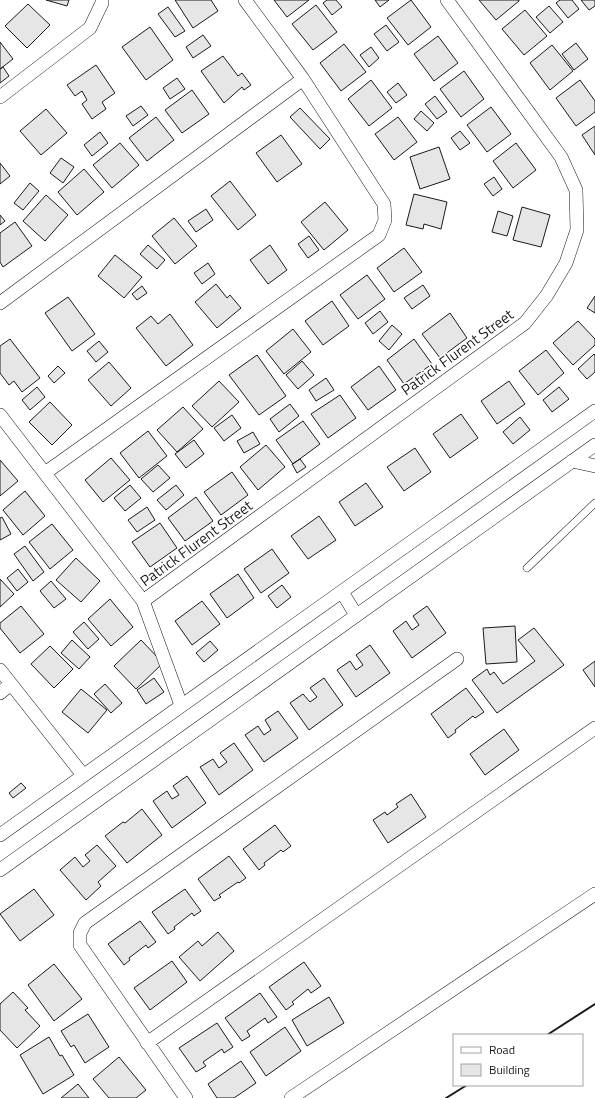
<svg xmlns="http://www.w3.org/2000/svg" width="595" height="1098" viewBox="0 0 595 1098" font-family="'Titillium Web',sans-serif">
  <rect width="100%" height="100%" fill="#fff"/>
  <path fill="#e6e6e6" stroke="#1a1a1a" d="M46 0H69L67 6Z
    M175 0H211L218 11 193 28Z
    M274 0H309L287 17Z
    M327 0H336L342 7 332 15 323 3Z
    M375 0H389L380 7Z
    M411 0 431 27 408 45 387 18Z
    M479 0H519V1L496 20Z
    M560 0H572L579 9 568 18 556 3Z
    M581 0H595V6L589 10Z
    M28 4 50 25 27 48 5 26Z
    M316 5 337 32 313 50 292 24Z
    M549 6 563 22 550 33 536 17Z
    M168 7 185 31 175 37 158 14Z
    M525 10 547 36 524 55 502 29Z
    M386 25 399 42 387 51 374 34Z
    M150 27 173 60 146 80 122 47Z
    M203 35 211 46 193 58 186 47Z
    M438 36 458 63 434 81 414 54Z
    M0 42 13 59 0 69Z
    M576 43 588 59 574 70 562 54Z
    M344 44 366 72 341 91 320 63Z
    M552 45 573 71 550 90 530 63Z
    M371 47 379 58 369 67 360 55Z
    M223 56 238 76 242 73 251 85 244 90 242 87 224 103 201 71Z
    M96 65 115 93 102 102 106 109 92 119 82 104 87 100 82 91 75 96 67 85Z
    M3 67 9 76 0 83V69Z
    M464 71 484 99 461 117 440 89Z
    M177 78 185 89 170 99 163 88Z
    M371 80 392 108 369 126 348 99Z
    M580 80 595 101V112L576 126 556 98Z
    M398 83 407 95 396 103 387 92Z
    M192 90 209 114 182 133 165 110Z
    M435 96 447 112 437 119 425 104Z
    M141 106 148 115 133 126 126 116Z
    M491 107 511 134 487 152 467 125Z
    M300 108 330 139 320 149 290 117Z
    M46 109 67 133 41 155 20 131Z
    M421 111 434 123 427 131 414 119Z
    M156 117 174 140 147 161 129 138Z
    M398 117 417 142 394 160 375 134Z
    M595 126V155L582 135Z
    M460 131 470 143 460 150 451 138Z
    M100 132 108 143 92 156 84 145Z
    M281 135 302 164 277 182 256 153Z
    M120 143 139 165 112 188 93 165Z
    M516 143 536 170 513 188 493 161Z
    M439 147 450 179 420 189 410 157Z
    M61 158 74 167 63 183 50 173Z
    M0 163 10 176 0 184Z
    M84 169 104 192 77 215 58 192Z
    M494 177 502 189 493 196 484 184Z
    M230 181 256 215 238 230 211 196Z
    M30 183 39 191 23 210 14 203Z
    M414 194 447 202 441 229 424 224 423 229 406 225Z
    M46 195 68 215 45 241 23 221Z
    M325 202 348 230 324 250 301 222Z
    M522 207 550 215 541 247 513 240Z
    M206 209 213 220 196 232 188 221Z
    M498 211 513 216 507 236 492 232Z
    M0 215 5 221 0 225Z
    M174 218 197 246 175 264 152 236Z
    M15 222 32 246 3 267 0 262V233Z
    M309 236 319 250 308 258 298 244Z
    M148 245 165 260 157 269 140 254Z
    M270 245 287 270 268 284 250 260Z
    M404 248 422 272 394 292 377 268Z
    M115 255 142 277 124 298 98 276Z
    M208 263 215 274 202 284 194 273Z
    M367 275 385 299 358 319 340 295Z
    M216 284 227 298 230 295 241 308 217 328 195 302Z
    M423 285 430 296 412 309 404 298Z
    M142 286 147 293 137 300 132 294Z
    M595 296V313L587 308Z
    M68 297 95 334 72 351 45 313Z
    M332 301 349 326 323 345 305 321Z
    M380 311 388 322 373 334 365 323Z
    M450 313 467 338 440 358 422 334Z
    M170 314 193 345 166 366 136 328 151 316 158 324Z
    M578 321 595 339V345L573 365 553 343Z
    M392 325 402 334 389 350 379 341Z
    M293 329 311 352 284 374 266 351Z
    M10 339 40 378 22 392 14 381 9 385 0 373V346Z
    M414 339 432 364 404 384 387 360Z
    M99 341 108 352 96 362 87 351Z
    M546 350 564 373 538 395 519 371Z
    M594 354 595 356V372L587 379 578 369Z
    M257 355 286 396 259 415 229 375Z
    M302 361 314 375 298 389 286 375Z
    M109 362 131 388 111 406 88 380Z
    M58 366 65 373 54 383 48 376Z
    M379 366 396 390 368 410 351 387Z
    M326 378 334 390 316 401 309 390Z
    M219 381 239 402 212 427 192 406Z
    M509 381 525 404 497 424 481 401Z
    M37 387 45 397 30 410 22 400Z
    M559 387 569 399 552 412 543 400Z
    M340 395 356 418 328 438 311 414Z
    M50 402 72 425 52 445 29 422Z
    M290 404 299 416 279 432 270 419Z
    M183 407 203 429 177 452 157 430Z
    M461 414 478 438 450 458 433 434Z
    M232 415 241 428 224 441 214 428Z
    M520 417 530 430 513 444 503 432Z
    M303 421 320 444 293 464 276 440Z
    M148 431 167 456 139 478 120 453Z
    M253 432 260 444 244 453 237 441Z
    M194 440 204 454 186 468 175 454Z
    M266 445 285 467 258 490 240 467Z
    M415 448 431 472 404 491 387 467Z
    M111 458 130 480 103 502 85 480Z
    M300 459 306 467 297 473 292 464Z
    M0 460 18 481 0 496Z
    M158 465 170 478 153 492 141 479Z
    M232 472 248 495 221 515 204 492Z
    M366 483 383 507 355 526 339 502Z
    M130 485 141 498 125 511 114 498Z
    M176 485 184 495 166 510 157 500Z
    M25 491 45 516 23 535 3 510Z
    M196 497 213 521 185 541 168 518Z
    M147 507 155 520 137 532 128 520Z
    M319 516 336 540 308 559 291 536Z
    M2 517 11 534 0 540V518Z
    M160 523 177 548 150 567 132 542Z
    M52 524 73 550 50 569 29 542Z
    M25 546 44 572 33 581 14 554Z
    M272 549 289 573 261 593 244 569Z
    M76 558 100 581 81 602 56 580Z
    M18 569 28 582 17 591 7 578Z
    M238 574 254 598 227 618 210 594Z
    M0 579 14 594 0 607Z
    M51 581 66 599 54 608 40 591Z
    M282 585 291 597 277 608 268 596Z
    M110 599 133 627 111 646 88 619Z
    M202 601 220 624 192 645 175 621Z
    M21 606 44 634 20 653 0 628V623Z
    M427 606 446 633 412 658 393 631 406 621 412 630 419 625 413 616Z
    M84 622 99 639 88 649 73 632Z
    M515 626 517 662 486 664 483 628Z
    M534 628 564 665 497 713 472 680 487 669 490 675 494 672 503 684 535 661 518 640Z
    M72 640 90 657 79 669 61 653Z
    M141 640 163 663 136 689 114 666Z
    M210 641 218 650 204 662 196 653Z
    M370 645 390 673 356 697 337 670 350 661 356 670 363 665 356 655Z
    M50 646 73 669 54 688 31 664Z
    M595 661V687L583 670Z
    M154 678 164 692 146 704 137 690Z
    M324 678 343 705 309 730 290 703 303 694 310 702 317 697 310 688Z
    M105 684 122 703 111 713 94 694Z
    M466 688 484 712 475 718 473 716 455 730 456 732 448 738 431 714Z
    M81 689 107 710 88 733 62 712Z
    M278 711 298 738 264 762 245 735 258 726 264 735 271 730 265 720Z
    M504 729 519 750 485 775 470 754Z
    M234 743 253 770 219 795 200 767 213 759 219 768 227 762 220 753Z
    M187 776 206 803 172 828 153 801 167 791 172 799 179 795 173 786Z
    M21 783 26 788 13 798 9 793Z
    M411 794 426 817 388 843 373 820 385 812 387 815 398 807 396 804Z
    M142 809 162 835 127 863 105 836 123 822 125 823Z
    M275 825 291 846 283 852 281 850 264 863 265 865 259 870 243 849Z
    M97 845 116 866 98 882 101 886 86 900 60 870 75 857 83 867 90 861 85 855Z
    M229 856 246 878 239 883 238 882 219 895 221 897 214 901 198 879Z
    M34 889 54 915 20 941 0 914Z
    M185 889 201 911 194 916 192 913 174 927 175 929 168 934 152 912Z
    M140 921 156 942 148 948 146 945 129 958 130 960 124 965 108 944Z
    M218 932 234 951 200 981 179 957 198 941 202 946Z
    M172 961 187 982 150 1010 134 988Z
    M304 962 321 986 311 993 308 989 292 1002 294 1004 286 1010 269 987Z
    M54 964 82 999 54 1021 28 985Z
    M13 992 28 1008 25 1010 40 1026 17 1048 0 1030V1004Z
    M260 993 277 1017 268 1023 265 1018 247 1031 250 1036 242 1041 225 1018Z
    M329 997 344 1023 307 1046 292 1020Z
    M88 1014 109 1047 85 1063 74 1045 71 1047 61 1031Z
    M217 1023 233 1047 224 1053 222 1049 203 1062 206 1066 196 1072 179 1048Z
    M285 1027 301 1051 266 1076 250 1052Z
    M49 1037 60 1056 62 1055 74 1075 43 1094 20 1055Z
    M119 1057 146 1090 136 1098H109L93 1079Z
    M241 1061 256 1083 234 1098H217L208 1084Z
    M78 1084 89 1098H61Z"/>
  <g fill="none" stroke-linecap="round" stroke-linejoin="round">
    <g stroke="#1a1a1a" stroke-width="8">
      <path id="service" d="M527 568 595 503"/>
    </g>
    <g stroke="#1a1a1a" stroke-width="14">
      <path id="minor" d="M0 97 90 28 102 3V0
        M0 303 303 79
        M0 415 143 601 181 705
        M572 461 595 466
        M45 473 379 235 385 220 384 204 303 79 245 0
        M342 592 356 615
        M143 601 525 323 547 295 566 263 577 230 576 190 561 157 447 0
        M0 670 83 775
        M0 693 11 684
        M0 835C197 693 397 553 595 411
        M0 870 595 445
        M147 1043 595 728
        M186 1098 80 945V933L85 923 457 659
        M291 1098 595 894"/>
    </g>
    <use href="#service" stroke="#fff" stroke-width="7"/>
    <use href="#minor" stroke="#fff" stroke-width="13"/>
    <path stroke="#1a1a1a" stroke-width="2" d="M547 1035 595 1004
      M446 1098 467 1085"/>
  </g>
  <g text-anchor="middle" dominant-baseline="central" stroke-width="3" stroke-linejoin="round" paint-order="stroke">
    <g font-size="15" fill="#1a1a1a" stroke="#fff">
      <text transform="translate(457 352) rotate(-36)">Patrick Flurent Street</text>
      <text transform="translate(196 543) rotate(-36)">Patrick Flurent Street</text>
    </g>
  </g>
  <rect x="453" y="1034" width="130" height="52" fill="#ffffff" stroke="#a3a3a3"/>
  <rect x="461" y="1047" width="20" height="6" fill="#ffffff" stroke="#a3a3a3"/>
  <text x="489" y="1054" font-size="12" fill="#1a1a1a">Road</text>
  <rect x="461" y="1064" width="20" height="12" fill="#e6e6e6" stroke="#a3a3a3"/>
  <text x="489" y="1074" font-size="12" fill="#1a1a1a">Building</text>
</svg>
